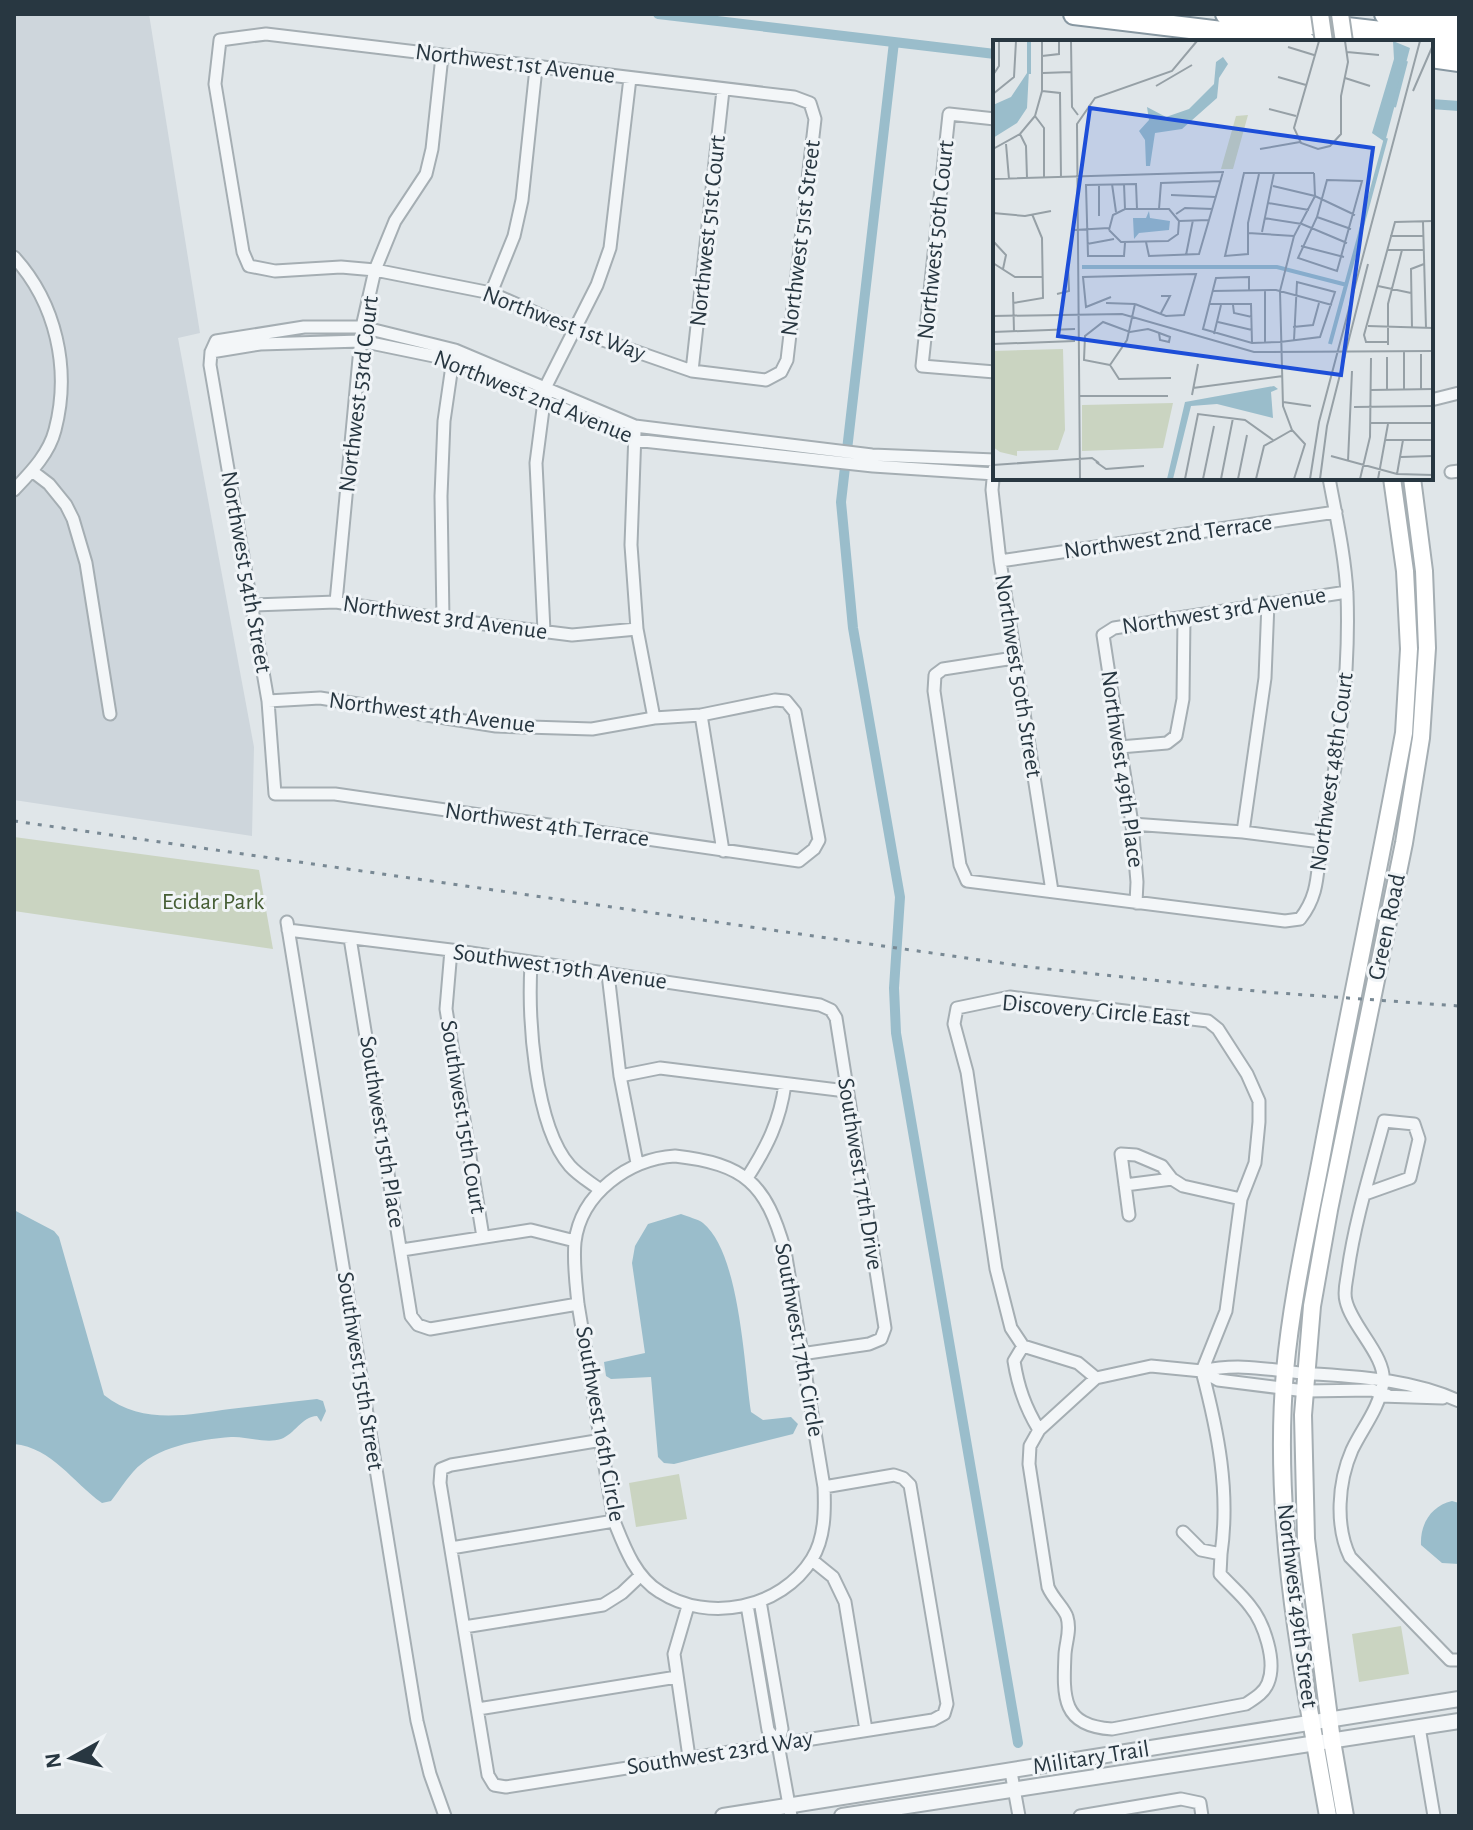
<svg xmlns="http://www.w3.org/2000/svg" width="1473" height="1830" viewBox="0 0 1473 1830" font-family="'Alegreya Sans',sans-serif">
  <rect width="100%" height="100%" fill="#e0e6e9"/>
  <path fill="#ced6dc" d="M14 14H149L200 333 178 338 254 747 252 836 14 800Z"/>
  <path fill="#cad4c1" d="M14 837 259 870 273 949 14 911Z
    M679 1474 687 1519 636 1527 629 1483Z
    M1401 1626 1409 1674 1359 1682 1352 1634Z"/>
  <path fill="#9abdcb" d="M14 1210 54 1231 59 1237 104 1395C142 1425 186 1415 230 1409 259 1406 288 1402 317 1399L323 1401 326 1411 321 1422 317 1416C301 1417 295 1434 281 1439 265 1444 247 1436 231 1437 198 1440 156 1446 133 1472 125 1481 118 1492 111 1501L102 1503C72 1482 53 1448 14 1444Z
    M681 1214C688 1217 698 1219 703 1223 740 1253 744 1366 751 1412L763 1420 791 1417 798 1424 793 1434 674 1464 664 1463 658 1457 651 1377 611 1379 606 1376 604 1362 645 1353 632 1263 635 1246 648 1224Z
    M1452 1501 1459 1503V1564L1442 1563 1421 1545C1420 1524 1431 1506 1452 1501Z"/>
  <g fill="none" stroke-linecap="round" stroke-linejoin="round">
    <path stroke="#9abdcb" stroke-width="10" d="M658 14 995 54
      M894 42 841 502 853 628 900 897 894 988 896 1033 1018 1743
      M1431 104 1459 106"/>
    <g stroke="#a5aeb3" stroke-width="15">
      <path id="minor" d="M266 34 794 97 810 103 815 119 787 360 781 372 766 380 692 371 574 330 491 293 375 270 341 267 275 271 249 266 243 252 215 84 220 40Z
        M995 119 949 114 922 366 995 372
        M14 257C56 303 71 369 55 430 49 454 30 473 14 490
        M491 293 514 236 522 200 536 68
        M211 352 260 344 361 341 453 360 634 440 873 466 995 474
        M692 371 723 90
        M1431 400 1459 393
        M635 432 631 545 637 629 654 718
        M994 469 992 490 1000 561 1052 891
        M32 471 49 484 66 505 73 519 86 563 110 714
        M1451 472 1459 471
        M1000 561 1336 512
        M336 602 362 327 375 270 395 221 426 174 432 149 442 56
        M252 605 336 602 443 619 572 635 637 629
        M443 619 441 496 444 421 454 352
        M544 631 536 463 546 386 597 285 610 248 630 78
        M1014 658 943 669 935 675 934 691 960 865 967 881 1285 921 1300 919C1321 892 1316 870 1322 838 1339 756 1350 677 1347 594 1345 555 1336 516 1329 478
        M268 701 320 698 496 726 592 729 654 718 701 715 775 700 786 701 795 712 819 840 814 849 799 861 335 794H275L268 701 210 365 211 352 216 341 304 327H362L455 350 635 426 872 455 995 460
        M701 715 723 851
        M1120 747 1167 743 1176 736 1183 699 1184 617
        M1132 824 1243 832 1321 842
        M1243 832 1265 678 1268 603
        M1136 903 1137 882 1132 824 1103 635 1114 628 1347 592
        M287 922 417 1721 430 1774 445 1816
        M288 930 451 950 820 1005 831 1010 836 1018 885 1328 881 1339 869 1344 801 1354
        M350 938 411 1316 418 1325 430 1329 578 1304
        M451 950 446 1009 483 1237
        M531 964C528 1017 534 1125 570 1166 578 1175 590 1182 599 1189
        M608 974 620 1076 637 1163
        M620 1076 660 1068 846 1091
        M675 1156C745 1164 766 1183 785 1251L824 1487C825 1511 825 1538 812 1559 781 1609 708 1623 660 1592 635 1577 624 1546 614 1521L578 1304C576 1284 573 1262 575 1242 581 1193 629 1159 675 1156Z
        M747 1178C767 1147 780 1121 785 1084
        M1125 1185 1172 1179
        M1365 1194 1410 1178 1419 1139 1414 1124 1384 1121C1371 1170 1355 1220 1348 1270 1347 1280 1343 1291 1346 1301 1352 1327 1387 1357 1383 1383 1379 1409 1363 1427 1352 1450 1338 1482 1335 1526 1350 1557L1450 1660H1459
        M1129 1215 1121 1154 1136 1155 1162 1166 1172 1179 1183 1186 1241 1199
        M402 1250 531 1230 575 1241
        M1023 1346 1014 1361C1018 1387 1025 1407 1039 1430
        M1202 1371C1237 1363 1265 1369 1301 1373 1355 1377 1408 1378 1459 1401
        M1202 1371C1218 1432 1230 1491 1221 1554
        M1096 1378 1078 1363 1023 1346 1011 1328 996 1269 967 1072 954 1024 957 1008 1010 997 1208 1021 1218 1029 1247 1074 1259 1101V1122L1255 1163 1241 1199 1226 1311 1202 1371
        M1380 1396 1443 1398
        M602 1440 451 1465 441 1469 440 1483 488 1775 494 1785 506 1787 933 1720 944 1714 947 1704 910 1485 903 1478 894 1475 824 1487
        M1183 1532 1201 1550 1221 1554 1220 1574C1230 1585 1242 1595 1250 1606 1264 1623 1277 1661 1268 1683 1264 1693 1255 1698 1246 1704L1112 1729C1062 1726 1063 1698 1065 1654 1066 1641 1071 1630 1067 1617 1065 1609 1053 1599 1048 1587L1029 1464 1030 1446 1039 1430 1096 1378 1151 1366 1202 1371 1218 1380 1305 1391 1372 1390 1387 1395
        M451 1548 614 1521
        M812 1560 833 1577 845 1602 866 1730
        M760 1601 782 1729 778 1744
        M747 1605 768 1730 778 1744 791 1816
        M688 1606 674 1654 689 1757
        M464 1627 603 1605 622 1593 641 1575
        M478 1709 677 1677
        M1419 1727 1434 1816
        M1011 1772 1019 1816
        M1080 1816 1181 1799 1200 1803 1202 1816"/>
    </g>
    <g stroke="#a5aeb3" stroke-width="18">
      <path id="tertiary" d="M723 1816 1459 1699
        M842 1816 1459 1721"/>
    </g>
    <g stroke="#a5aeb3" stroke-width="20">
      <path id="secondary" d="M1328 1816C1302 1670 1272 1520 1285 1371 1292 1294 1310 1219 1324 1143 1350 1006 1379 870 1404 733L1409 649 1405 571 1392 478
        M1345 1816 1332 1741 1306 1539 1303 1415 1312 1306 1329 1210 1404 843 1421 738 1427 648 1424 571 1412 478"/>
    </g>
    <g stroke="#8797a1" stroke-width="24">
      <path id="motorway" d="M1074 14 1305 42
        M1226 14 1459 41
        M1385 14 1459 23
        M1431 57 1459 61"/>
    </g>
    <use href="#minor" stroke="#f3f6f8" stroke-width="11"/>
    <use href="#tertiary" stroke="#f3f6f8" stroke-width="14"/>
    <use href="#secondary" stroke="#fff" stroke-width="16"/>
    <use href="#motorway" stroke="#fff" stroke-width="20"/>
    <path stroke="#798994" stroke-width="3" stroke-dasharray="4 8" stroke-linecap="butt" d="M14 821 1029 967 1265 992 1459 1006"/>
    <g stroke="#a5aeb3" stroke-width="20" stroke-linecap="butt">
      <path id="secondary-bridge" d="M1320 14 1324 42
        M1340 14 1344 42"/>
    </g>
    <use href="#secondary-bridge" stroke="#fff" stroke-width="16"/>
  </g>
  <g text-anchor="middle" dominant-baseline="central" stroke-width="6" stroke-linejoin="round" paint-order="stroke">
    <g font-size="24" fill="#283741" stroke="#f0f4f7">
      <text transform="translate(515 64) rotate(7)">Northwest 1st Avenue</text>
      <text transform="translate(708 231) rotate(-84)">Northwest 51st Court</text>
      <text transform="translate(801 238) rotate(-83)">Northwest 51st Street</text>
      <text transform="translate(936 240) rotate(-84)">Northwest 50th Court</text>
      <text transform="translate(564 324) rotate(21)">Northwest 1st Way</text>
      <text transform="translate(359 394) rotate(-83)">Northwest 53rd Court</text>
      <text transform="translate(533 397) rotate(22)">Northwest 2nd Avenue</text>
      <text transform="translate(1168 537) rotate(-8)">Northwest 2nd Terrace</text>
      <text transform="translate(246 572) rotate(80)">Northwest 54th Street</text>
      <text transform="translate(1224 611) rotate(-9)">Northwest 3rd Avenue</text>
      <text transform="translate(445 618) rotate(8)">Northwest 3rd Avenue</text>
      <text transform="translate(1018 676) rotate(81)">Northwest 50th Street</text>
      <text transform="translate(432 713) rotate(7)">Northwest 4th Avenue</text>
      <text transform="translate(1122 769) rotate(82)">Northwest 49th Place</text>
      <text transform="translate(1332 772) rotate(-82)">Northwest 48th Court</text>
      <text transform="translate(547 825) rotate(8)">Northwest 4th Terrace</text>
      <text transform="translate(1387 927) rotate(-78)">Green Road</text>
      <text transform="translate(560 967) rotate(8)">Southwest 19th Avenue</text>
      <text transform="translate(1096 1011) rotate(5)">Discovery Circle East</text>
      <text transform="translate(463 1117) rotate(81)">Southwest 15th Court</text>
      <text transform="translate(382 1132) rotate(81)">Southwest 15th Place</text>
      <text transform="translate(860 1174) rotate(81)">Southwest 17th Drive</text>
      <text transform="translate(799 1340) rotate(80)">Southwest 17th Circle</text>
      <text transform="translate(360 1371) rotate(81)">Southwest 15th Street</text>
      <text transform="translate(600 1424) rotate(80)">Southwest 16th Circle</text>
      <text transform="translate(1297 1606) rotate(83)">Northwest 49th Street</text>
      <text transform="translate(720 1753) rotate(-9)">Southwest 23rd Way</text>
      <text transform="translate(1091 1758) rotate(-9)">Military Trail</text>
    </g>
    <g font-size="24" fill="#465e35" stroke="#f0f4f7">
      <text x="213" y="902">Ecidar Park</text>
    </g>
  </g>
  <g transform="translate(993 40)">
    <rect width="440" height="440" fill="#e0e6e9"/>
    <path d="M255 75 240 129H228L243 76ZM70 309 72 390 65 410 24 411V416L7 412 0 407V311ZM180 363 170 408 89 411V365Z" fill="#cad4c1"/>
    <path d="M400 1 417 8 392 102 379 93 401 19ZM230 17 235 24 226 38 224 58 189 89 162 93 157 126H153L152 100 146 91 156 80 154 67 173 77 196 69 221 44 223 22ZM36 30 34 68 24 83 0 98V65L18 57ZM156 171 157 178 177 181 176 190 146 193 141 199 140 178H153ZM281 346 285 349 278 352 280 378 224 364 198 366 180 439H174L192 362Z" fill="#9abdcb"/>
    <path fill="none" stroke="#9abdcb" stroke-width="4" d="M36 34V1M401 67 413 21M89 227H284L354 245M337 304 393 98"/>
    <path fill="none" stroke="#96a0a6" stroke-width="2" d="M49 1V51L42 76 51 88V138M78 1 79 67 85 75M326 1 301 88 308 103 325 109 337 106 348 94V56L355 22 352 1M295 7 321 15M354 12 386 15M49 16 66 14V1M50 33 78 32M0 35 6 26V1M285 37 313 45M352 38 377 46M163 46 199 25M49 51 67 53 68 138M420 51 440 5M0 54 21 37 23 1M276 69 303 76M27 94 33 106 34 138M13 104 16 139M0 109 27 94 42 76M267 109 307 102M266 134 255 183V214L232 216 251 133H321M0 139 231 132M334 140 369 141 344 231 305 218 324 177ZM106 144V176M119 144 123 172M131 144 132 169M280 146 322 156 362 175M178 155 223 157M275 163 316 170M166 169 168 143 228 141M0 173 32 176 58 171M183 174 192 168 220 169M324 177 358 189M271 178 309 184 354 203M186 181 216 180M430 182 433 288M81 190 116 188M116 190 128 202 175 201 185 194 186 181M116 190 120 175 132 169H176L186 181M269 192 281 133M255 193 301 196M397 196H431M0 201 13 215 10 229M153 202 156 216 206 214 230 132M132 203 131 216H95L93 145 143 144 144 169M94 204 121 199M308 206 351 217M394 210H431M193 215 200 180M0 223 22 237H49M385 246 418 253M256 250V237L223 238 210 289 259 303 287 302 327 297 342 252 304 242 301 300M272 250V303M219 251 283 250 339 265M20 252 21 292M64 254 76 251 75 226M168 256H177L168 273M118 257 93 267 90 237 203 234 191 275 173 276 142 264M20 263 50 258 49 198 39 174M113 263 142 264M216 264H258L259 303M240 265 241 273 259 277M0 276 129 274 261 312 440 311M225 282 259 290M375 286 440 288M300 287 320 285 326 263M419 288 418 229 431 224M0 292 82 289M221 294 228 265M395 302H373L371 295 402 182 440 181M0 304 82 301M395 305V264L409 210M411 311V350M394 317V350M117 325 91 320 92 296 110 282 137 292 155 289 161 291 177 297 176 302 167 300 166 293M117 325 126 339 178 338M117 325 134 300 142 264M200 348 290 336M428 349V314M378 350 440 349M199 355 205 324M86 356H175M290 362 318 366M361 367 440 366M378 383H440M393 400H440M338 416 404 434 440 435M408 417 440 416M355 421 359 331M103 422 113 429 151 426M0 425 99 418 106 423M404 434 410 400M87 439 84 84 102 58 179 31 204 1M192 439 205 374 252 380 280 400M210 439 221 386M228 439 240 378M245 439 254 395M263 439 271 406 299 390M301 439 312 404 299 390 290 366 287 251 301 196 322 156 321 133M317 439 326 382 427 1M327 439 334 386 375 224M367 439 377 397 378 318M385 439 395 384"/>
    <path fill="#1d4ed8" fill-opacity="0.15" stroke="#1d4ed8" stroke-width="4" d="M97 68 380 108 348 335 65 296Z"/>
    <rect width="440" height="440" fill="none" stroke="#283741" stroke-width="4"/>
  </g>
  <rect width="1473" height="1830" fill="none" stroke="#283741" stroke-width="32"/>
  <g transform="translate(72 1758) rotate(262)" stroke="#f0f4f7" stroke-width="6" paint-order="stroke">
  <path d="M0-6L14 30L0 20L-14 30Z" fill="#283741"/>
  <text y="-12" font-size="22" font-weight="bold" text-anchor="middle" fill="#283741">N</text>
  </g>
</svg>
